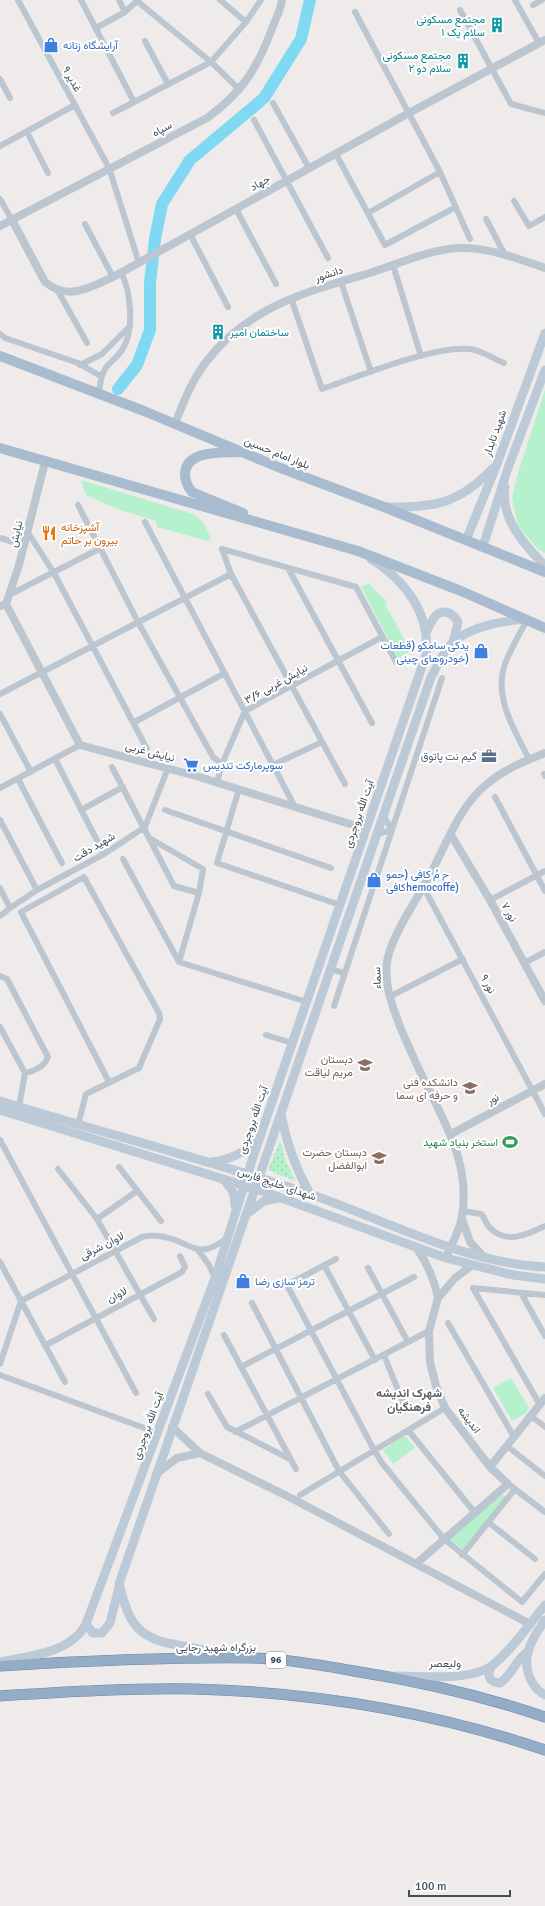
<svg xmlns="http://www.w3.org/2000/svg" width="545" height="1906" viewBox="0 0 545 1906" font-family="Signika,Vazirmatn,sans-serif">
  <defs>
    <pattern id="grass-dots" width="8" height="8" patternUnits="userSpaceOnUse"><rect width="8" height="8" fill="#b5f1cd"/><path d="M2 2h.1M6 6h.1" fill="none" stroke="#9dd0b2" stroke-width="1.8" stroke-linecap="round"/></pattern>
  </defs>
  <rect width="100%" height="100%" fill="#efebeb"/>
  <path fill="url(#grass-dots)" d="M280 1140 286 1162 296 1181 268 1170Z"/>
  <path fill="#b5f1cd" d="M545 390V553L538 549 518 526 512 498 517 476Z
    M81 480 193 514 203 522 211 539 208 541 157 527 156 521 117 509 86 495Z
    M369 583C374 591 382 595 387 602L385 604 400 631 409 652 398 658 361 587Z
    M511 1378 529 1408 525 1414 512 1421 493 1388Z
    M405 1435 415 1448 393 1464 383 1450Z
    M503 1494 506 1497 463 1549 448 1539Z"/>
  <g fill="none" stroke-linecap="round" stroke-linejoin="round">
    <path stroke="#7fd9f2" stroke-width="12" d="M118 389 137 365 150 330V283L155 239 162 204 190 160 264 98 301 39 310 0"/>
    <g stroke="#6a89ab" stroke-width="11">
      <path id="trunk" d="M0 1666C84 1661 168 1657 252 1658 286 1659 320 1665 354 1671 418 1681 483 1696 545 1717
        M0 1696C65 1692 129 1688 194 1689 312 1692 433 1712 545 1750"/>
    </g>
    <path stroke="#bbc6d0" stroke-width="6" d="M18 0 109 168 139 263
      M81 0 134 102
      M119 0 125 12
      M220 0 246 22
      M515 0 539 43
      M137 1 211 62 240 90
      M533 5 542 0
      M460 10 511 104 545 113
      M355 12 440 172 470 239
      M96 28 125 12 138 0
      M145 41 168 84
      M0 79 10 98
      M273 103 309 168
      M113 113 211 62 246 22 261 0
      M254 120 328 258
      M27 132 48 173
      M0 146 75 105
      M336 154 385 245 456 207
      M0 199 12 220
      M514 201 529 226 545 217
      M236 209 276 284
      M368 213 440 172
      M486 219 505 255
      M85 224 113 277
      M190 234 228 307
      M393 265 421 356
      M341 282 371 372
      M58 291 87 343
      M291 298 322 389C360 376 431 346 470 349 481 350 494 359 504 363
      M0 334 5 338 78 363 102 377
      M80 365 102 354 129 327
      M99 394C100 384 101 373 108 365 113 360 118 356 122 350 135 330 131 292 121 272
      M78 505 138 622 213 757 222 764
      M145 522 295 807
      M27 531 54 573 147 749
      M0 538 24 545
      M222 549 231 574 345 784
      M222 549 356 587 396 662
      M288 568 372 723
      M9 595 101 548
      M527 620C520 633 512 647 506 661 492 696 514 729 529 759
      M0 694 231 574
      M0 714 31 772
      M133 723 225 673
      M55 759 104 854
      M273 765 322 742
      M112 767 174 886 199 893 179 962
      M544 774 545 776
      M18 779 62 863
      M217 782 222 764 245 711 382 637
      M0 788 80 745
      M239 789 217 863 340 905
      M495 797 545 891
      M81 810 123 787
      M165 810 331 868
      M0 820 37 890
      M377 834 392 830 383 815
      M151 839 203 869 199 893
      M123 859 179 962 307 1002
      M0 888 10 908
      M424 888 545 1114
      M490 900 545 871
      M0 916 10 908 37 890 104 854 145 827 168 768
      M524 963 545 952
      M330 969 344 973
      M0 976 7 979 48 1057C45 1066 34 1071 25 1073
      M389 997 463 959
      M334 1006 442 678
      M0 1027 25 1073 19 1107
      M266 1035 292 1043
      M78 1125 86 1094 139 1068 160 1019 159 1013 84 877 21 912 109 1082
      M0 1140 136 1393
      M119 1167 161 1221
      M58 1169 97 1219 154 1319
      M463 1211 481 1214C485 1217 485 1223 489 1227 506 1245 527 1235 545 1226
      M97 1219 137 1191
      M198 1250 209 1265 215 1278
      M336 1259 287 1285 374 1450 382 1463 444 1539 522 1602 545 1574
      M0 1262 65 1382
      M324 1265 375 1360
      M368 1268 408 1342
      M473 1288 540 1405
      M473 1288 545 1295
      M521 1293 545 1336
      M252 1303 339 1471 389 1534
      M448 1323 514 1437
      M224 1335 296 1469
      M46 1345 182 1272 185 1267 180 1256
      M384 1355 406 1410
      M0 1364 21 1301 142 1237C147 1236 153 1235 158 1236 189 1238 195 1264 227 1238
      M241 1367 414 1277
      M0 1375 158 1433
      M208 1394 227 1427 290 1459
      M531 1416 545 1427
      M408 1430 475 1513
      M235 1432 429 1331
      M507 1446 545 1476
      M511 1486 545 1512
      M300 1495 445 1408
      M488 1522 535 1559
      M462 1555 515 1489"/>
    <path stroke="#bbc6d0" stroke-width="8" d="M12 220 45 282C68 301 89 288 113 277L409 113 545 40
      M0 226 207 118C243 92 258 67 273 26 276 18 281 9 282 0
      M175 424C183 403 192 380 206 362 248 306 309 291 373 272 401 263 430 249 460 248 489 247 518 259 545 268
      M6 604 80 745 196 776 366 829
      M0 606 6 604 19 565 45 462
      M451 835 490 900 545 1001
      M451 1134 545 1084
      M462 1219 470 1242 484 1257
      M416 1247C427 1263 434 1278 438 1298
      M446 1258C451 1244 460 1231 462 1216 470 1169 449 1130 429 1090 419 1070 410 1050 401 1029 393 1008 384 986 387 962 391 934 422 893 435 865 449 837 462 804 487 784 503 770 525 761 545 753
      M172 1427 200 1453 293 1499 530 1624
      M490 1467 545 1398
      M156 1474 177 1458 200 1453
      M417 1563 508 1484 490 1467 445 1408 436 1386 430 1362 429 1331 438 1298 455 1278 471 1266"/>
    <path stroke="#bcc9d7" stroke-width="9" d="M505 487C500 519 525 545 545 566
      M386 507C434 508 459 504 493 468
      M466 540 497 464 545 333
      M483 546 508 468 545 370
      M426 632C431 623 436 608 449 613 453 615 456 618 458 622L453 642
      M0 1101C101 1132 203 1159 304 1192 379 1217 466 1264 545 1267
      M0 1110 265 1192 446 1258 513 1275 545 1279
      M281 1114C286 1142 296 1169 310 1194
      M211 1162C230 1160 244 1153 258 1140
      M223 1179C232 1188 235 1194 235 1206
      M248 1213 264 1201 278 1198
      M545 1620C532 1639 519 1659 532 1682 535 1687 539 1692 545 1695
      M86 1624 93 1633H102L110 1623 119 1587
      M231 1655 167 1643C133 1635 127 1615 119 1584L431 677C437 667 443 651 452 643 471 626 501 621 525 619
      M0 1662C30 1656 71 1653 86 1624L215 1278 253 1157 426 655C431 614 405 580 371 559
      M491 1667C486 1677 490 1682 500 1683 512 1675 515 1661 527 1652
      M396 1676C424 1676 467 1681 490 1667 507 1656 532 1621 545 1605"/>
    <path stroke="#a9bbce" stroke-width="10" d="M0 356 144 411 278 467 384 507 545 572
      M0 448 358 551 461 591 545 628
      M240 452C224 453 185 449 185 475 185 481 188 487 192 492L243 513"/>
    <use href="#trunk" stroke="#94acc6" stroke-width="10"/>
  </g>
  <defs>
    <g id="building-bare" transform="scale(1.2)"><path d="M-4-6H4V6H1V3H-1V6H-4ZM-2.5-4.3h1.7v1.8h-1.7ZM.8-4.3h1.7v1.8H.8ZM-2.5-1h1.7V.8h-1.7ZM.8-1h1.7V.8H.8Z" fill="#0f9aa8" stroke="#fff" stroke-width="2.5" paint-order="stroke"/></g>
    <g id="shop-bare" transform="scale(1.2)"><path d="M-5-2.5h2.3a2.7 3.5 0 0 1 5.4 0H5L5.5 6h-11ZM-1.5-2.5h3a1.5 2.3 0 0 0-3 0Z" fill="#3f7fe0" stroke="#fff" stroke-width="2.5" paint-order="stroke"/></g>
    <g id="restaurant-bare" transform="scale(1.2)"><path d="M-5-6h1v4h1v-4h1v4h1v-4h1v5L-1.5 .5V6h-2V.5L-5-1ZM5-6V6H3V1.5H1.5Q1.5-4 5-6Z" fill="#e8710a" stroke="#fff" stroke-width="2.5" paint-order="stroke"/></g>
    <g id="office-bare" transform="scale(1.2)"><path d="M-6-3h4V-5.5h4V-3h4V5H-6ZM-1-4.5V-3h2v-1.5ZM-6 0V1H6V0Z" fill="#5c6f8a" stroke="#fff" stroke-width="2.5" paint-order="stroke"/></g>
    <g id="supermarket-bare" transform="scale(1.2)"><path d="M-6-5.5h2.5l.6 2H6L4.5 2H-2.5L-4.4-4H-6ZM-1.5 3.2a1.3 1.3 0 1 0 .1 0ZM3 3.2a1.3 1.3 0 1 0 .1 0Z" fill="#3f7fe0" stroke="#fff" stroke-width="2.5" paint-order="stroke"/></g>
    <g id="school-bare" transform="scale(1.2)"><path d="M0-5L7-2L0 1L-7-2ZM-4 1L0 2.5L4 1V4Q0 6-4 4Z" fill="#8d6e63" stroke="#fff" stroke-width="2.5" paint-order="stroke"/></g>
    <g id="university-bare" transform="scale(1.2)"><path d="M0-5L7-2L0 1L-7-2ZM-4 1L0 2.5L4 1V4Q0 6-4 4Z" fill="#8d6e63" stroke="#fff" stroke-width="2.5" paint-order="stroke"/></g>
    <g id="stadium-bare" transform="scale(1.2)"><path d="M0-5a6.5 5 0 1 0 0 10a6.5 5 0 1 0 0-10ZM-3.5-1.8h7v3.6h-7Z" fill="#2e9e5b" stroke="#fff" stroke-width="2.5" paint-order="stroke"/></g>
  </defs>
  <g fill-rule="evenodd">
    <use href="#building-bare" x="497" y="25"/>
    <use href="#shop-bare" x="51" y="45"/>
    <use href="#building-bare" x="463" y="61"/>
    <use href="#building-bare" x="218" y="332"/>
    <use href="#restaurant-bare" x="49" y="533"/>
    <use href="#shop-bare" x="481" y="651"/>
    <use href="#office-bare" x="489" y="756"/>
    <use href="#supermarket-bare" x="191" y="765"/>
    <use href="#shop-bare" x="374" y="880"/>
    <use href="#school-bare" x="365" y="1065"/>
    <use href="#university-bare" x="470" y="1088"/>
    <use href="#stadium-bare" x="510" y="1142"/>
    <use href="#school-bare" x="379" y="1158"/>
    <use href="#shop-bare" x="243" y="1281"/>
  </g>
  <g text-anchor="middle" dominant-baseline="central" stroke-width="4" stroke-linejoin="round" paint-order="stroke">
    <rect fill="#fff" stroke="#7b848c" stroke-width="1" x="266" y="1652" width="20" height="16" rx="3"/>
    <g font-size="10" font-weight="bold" fill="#434f5b">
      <text x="276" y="1660">96</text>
    </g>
    <g font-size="11" fill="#0d838f" stroke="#fff" text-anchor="end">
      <text x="485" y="19">مجتمع مسکونی<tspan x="485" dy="13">سلام یک ۱</tspan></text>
      <text x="451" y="55">مجتمع مسکونی<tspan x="451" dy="13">سلام دو ۲</tspan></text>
      <text x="230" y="332" text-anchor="start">ساختمان امیر</text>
    </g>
    <g font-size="11" fill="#366cbe" stroke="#fff" text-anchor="start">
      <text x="63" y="45">آرایشگاه زنانه</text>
      <text x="469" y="645" text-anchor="end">یدکی سامکو (قطعات<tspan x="469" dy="13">خودروهای چینی)</tspan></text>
      <text x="203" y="765">سوپرمارکت تندیس</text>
      <text x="386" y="874">حِ مُ کافی (حمو<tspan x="386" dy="13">کافیhemocoffe)</tspan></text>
      <text x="255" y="1281">ترمز سازی رضا</text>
    </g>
    <g font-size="11" fill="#434f5b" stroke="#fff">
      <text transform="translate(72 79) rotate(61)">غدیر ۹</text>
      <text transform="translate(162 129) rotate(-27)">سپاه</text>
      <text transform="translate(260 183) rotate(-29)">جهاد</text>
      <text transform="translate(329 274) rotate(-18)">دانشور</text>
      <text transform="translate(495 433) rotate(-70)">شهید تابدار</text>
      <text transform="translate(277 453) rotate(22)">بلوار امام حسین</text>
      <text transform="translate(16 534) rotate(-76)">نیایش</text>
      <text transform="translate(276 684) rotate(-29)">نیایش غربی ۳/۶</text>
      <text transform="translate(150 752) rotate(15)">نیایش غربی</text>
      <text transform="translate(359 814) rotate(-71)">آیت الله بروجردی</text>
      <text transform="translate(94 847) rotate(-31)">شهید دقت</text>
      <text transform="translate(509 912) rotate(61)">نور ۷</text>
      <text transform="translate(377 978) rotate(-92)">سماء</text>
      <text transform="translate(488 984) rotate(62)">نور ۹</text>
      <text transform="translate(493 1099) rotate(-28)">نور</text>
      <text transform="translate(253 1120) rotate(-71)">آیت الله بروجردی</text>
      <text transform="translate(277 1184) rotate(19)">شهدای خلیج فارس</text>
      <text transform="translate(102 1246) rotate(-27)">لاوان شرقی</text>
      <text transform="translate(117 1295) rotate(-28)">لاوان</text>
      <text transform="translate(469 1420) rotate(53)">اندیشه</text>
      <text transform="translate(148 1426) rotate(-70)">آیت الله بروجردی</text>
      <text x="216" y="1647">بزرگراه شهید رجایی</text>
      <text x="445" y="1663">ولیعصر</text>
    </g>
    <g font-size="11" fill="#c56008" stroke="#fff" text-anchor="start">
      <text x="61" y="527">آشپزخانه<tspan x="61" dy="13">بیرون بر حاتم</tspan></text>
    </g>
    <g font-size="11" fill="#4e5e75" stroke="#fff" text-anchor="end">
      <text x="477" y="756">گیم نت پاتوق</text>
    </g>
    <g font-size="11" fill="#785e54" stroke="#fff" text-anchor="end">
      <text x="353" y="1059">دبستان<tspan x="353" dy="13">مریم لیاقت</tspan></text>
      <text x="458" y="1082">دانشکده فنی<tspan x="458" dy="13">و حرفه ای سما</tspan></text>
      <text x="367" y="1152">دبستان حضرت<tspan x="367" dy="13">ابوالفضل</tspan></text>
    </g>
    <g font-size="11" fill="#27864d" stroke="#fff" text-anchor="end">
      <text x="498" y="1142">استخر بنیاد شهید</text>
    </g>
    <g font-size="12" font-weight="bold" fill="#585c61" stroke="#fff">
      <text x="409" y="1393">شهرک اندیشه<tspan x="409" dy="14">فرهنگیان</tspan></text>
    </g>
  </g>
  <path d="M409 1890v6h101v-6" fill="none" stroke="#434f5b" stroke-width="2"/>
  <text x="415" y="1890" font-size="12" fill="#434f5b" stroke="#ffffff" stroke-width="3" paint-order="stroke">100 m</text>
</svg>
